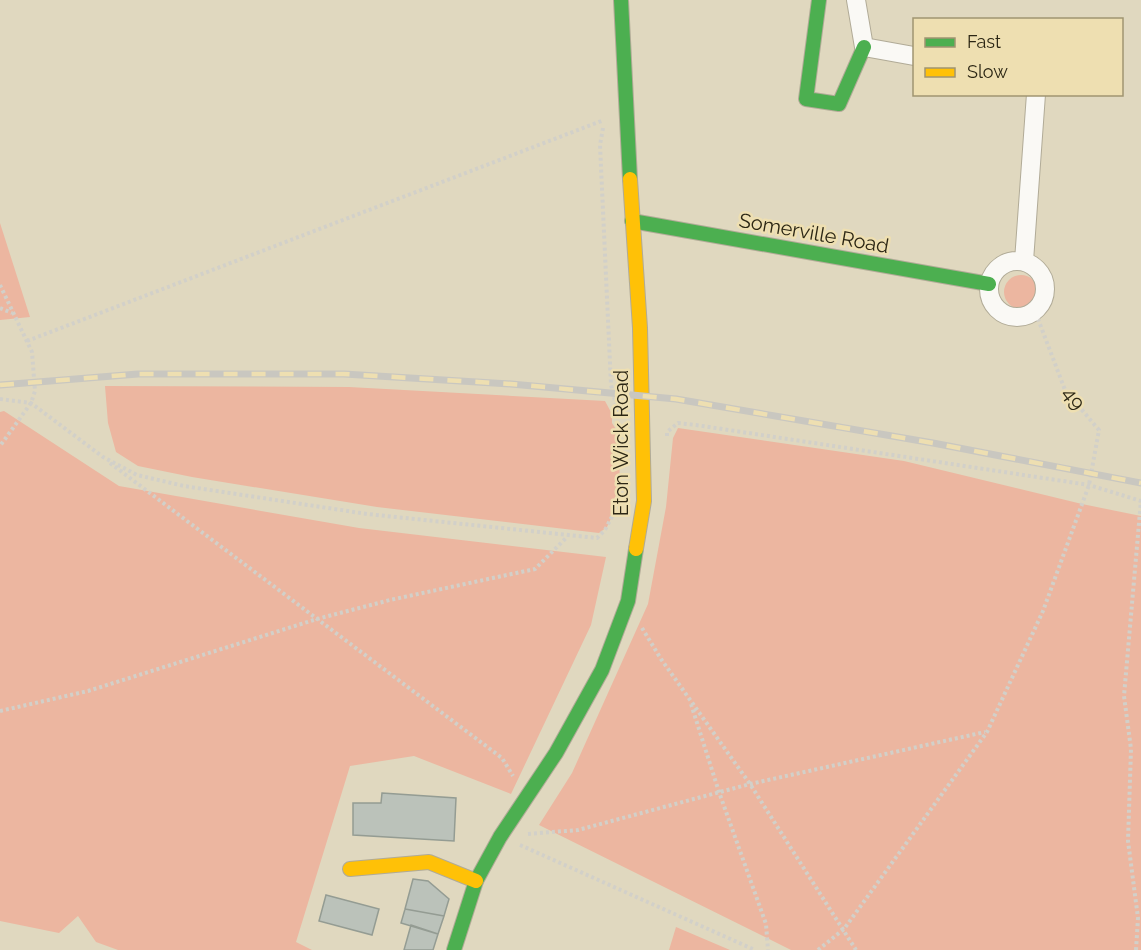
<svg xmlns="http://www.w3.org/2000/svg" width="1141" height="950" viewBox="0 0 1141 950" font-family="Raleway,sans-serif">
  <rect width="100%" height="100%" fill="#e0d8bf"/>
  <path fill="#ecb6a0" d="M0 223 30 317 0 320Z
    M1004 292a17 17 0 1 1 34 0a17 17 0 1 1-34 0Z
    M105 386 349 387 605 401 612 414V423L619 434 620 499 607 527 599 533 377 507 192 477 138 466 116 452 108 423Z
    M4 411 119 486 359 528 606 557 591 625 511 794 414 756 350 766 296 942 312 950H118L96 942 78 916 59 933 0 921V412Z
    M678 428 904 461 1082 504 1141 516V950H791L539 825 572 773 648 604 666 507 673 438Z
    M676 927 730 950H669Z"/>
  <path fill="#bbc2ba" stroke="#949c93" stroke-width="1.5" d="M382 793 456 798 454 841 353 835V803H381Z
    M413 879 428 881 449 899 444 916 405 909Z
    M326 895 379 909 372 935 319 921Z
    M405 909 444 916 438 934 401 923Z
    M411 925 438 934 433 950H404Z"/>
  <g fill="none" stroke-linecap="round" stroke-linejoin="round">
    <g stroke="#b1ab97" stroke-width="20">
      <path id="street" d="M856 0 864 47 914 56
        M989 289a28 28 0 1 1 56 0a28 28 0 1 1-56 0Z
        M1024 261 1036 94"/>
    </g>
    <g stroke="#b1ab97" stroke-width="16">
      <path id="fast" d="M621 0 630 179
        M819 0 806 99 839 104 864 47
        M632 221 989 284
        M454 950 476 881 500 837 556 753 602 670 628 601 636 549"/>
    </g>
    <g stroke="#b1ab97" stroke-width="16">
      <path id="slow" d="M630 179 640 328 644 501 636 549
        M350 869 429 862 476 881"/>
    </g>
    <path stroke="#d2d0c9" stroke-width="4" stroke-dasharray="3 3" stroke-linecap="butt" d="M603 128 600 145 611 385 618 413
      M0 285 32 352 35 391 31 403 0 446
      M0 308 12 313
      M27 341 604 120
      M0 399 31 403 103 457 137 475 184 486 367 514 597 538 605 530 620 501
      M667 436V432L678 423 696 425 1089 485 1141 501
      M110 463 502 758 513 776
      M642 628 661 659 750 784 856 950
      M691 704 719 792 766 924 768 950
      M0 711 88 691 317 619 390 600 535 569 567 537
      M528 834 578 830 750 784 985 732
      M520 845 755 950
      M818 950 844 929 987 732 1043 611 1089 485 1099 430 1065 390 1035 311
      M1136 950 1138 918 1128 841 1131 749 1124 696 1141 500"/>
    <use href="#street" stroke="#faf9f5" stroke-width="18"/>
    <use href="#fast" stroke="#4caf50" stroke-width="14"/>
    <use href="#slow" stroke="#ffc107" stroke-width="14"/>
    <g stroke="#c9c7c0" stroke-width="7">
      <path id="rail" d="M0 385 138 374H344L511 384 676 399 933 443 1141 483"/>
    </g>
    <use href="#rail" stroke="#eedfb1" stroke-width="4.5" stroke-dasharray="14" stroke-linecap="butt"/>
  </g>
  <g text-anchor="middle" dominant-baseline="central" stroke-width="5" stroke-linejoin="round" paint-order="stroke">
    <g font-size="20" fill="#2b2614" stroke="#eedfb1">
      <text transform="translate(814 233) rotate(10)">Somerville Road</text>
      <text transform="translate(1074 398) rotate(53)">49</text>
      <text transform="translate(621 443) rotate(-90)">Eton Wick Road</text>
    </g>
  </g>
  <rect x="913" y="18" width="210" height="78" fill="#eedfb1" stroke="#a09572" stroke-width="1.5"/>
  <rect x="925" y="38" width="30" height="9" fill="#4caf50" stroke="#a09572" stroke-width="1.5"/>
  <text x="967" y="48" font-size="18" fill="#2b2614">Fast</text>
  <rect x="925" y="68" width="30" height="9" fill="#ffc107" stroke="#a09572" stroke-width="1.5"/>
  <text x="967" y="78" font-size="18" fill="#2b2614">Slow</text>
</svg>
